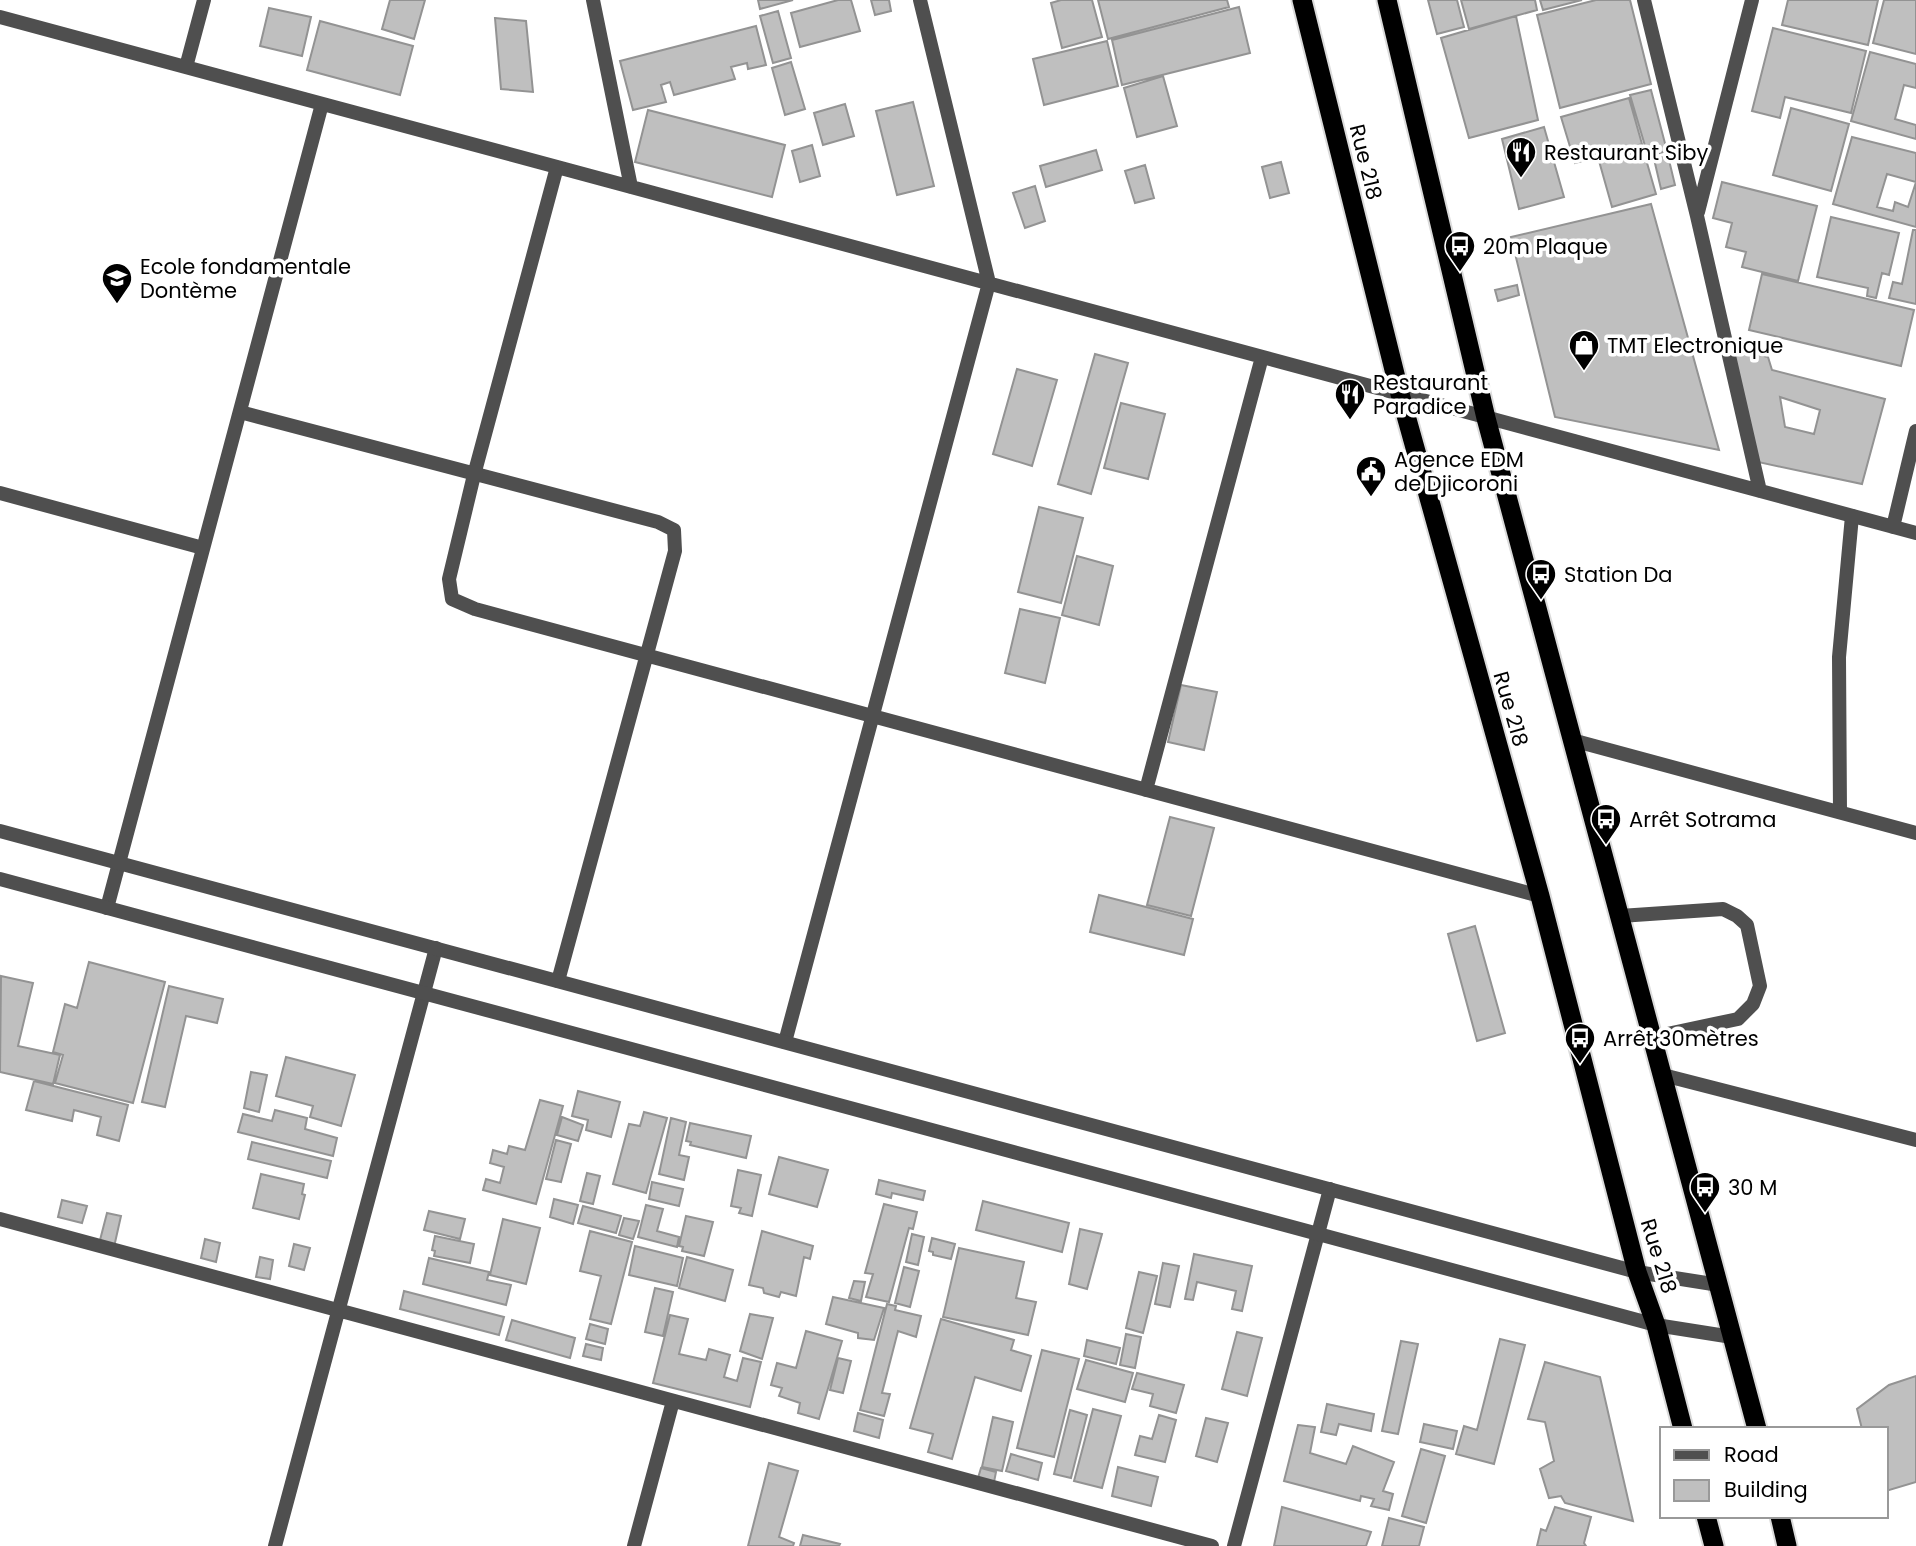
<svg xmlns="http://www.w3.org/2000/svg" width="1916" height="1546" viewBox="0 0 1916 1546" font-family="Poppins,sans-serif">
  <rect width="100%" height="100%" fill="#fff"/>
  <path fill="#bfbfbf" stroke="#939393" stroke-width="2" fill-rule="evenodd" d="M390 0H425L414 39 382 29Z
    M758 0H793L760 9Z
    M838 0H851L860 31 800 47 791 13Z
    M871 0H889L891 11 875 15Z
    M1061 0H1092L1102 37 1062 48 1051 3Z
    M1098 0H1227L1229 7 1108 39Z
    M1428 0H1457L1464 27 1437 34Z
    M1461 0H1535L1537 10 1469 29Z
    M1540 0H1582L1543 10Z
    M1596 0H1630L1651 84 1560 108 1537 15Z
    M1788 0H1878L1868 45 1782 25Z
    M1884 0H1916V54L1873 43Z
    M1239 7 1250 53 1122 85 1112 40Z
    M269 8 311 17 302 56 260 46Z
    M778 11 791 58 773 63 760 16Z
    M1516 16 1538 120 1469 138 1441 38Z
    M495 18 526 21 533 92 501 89Z
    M320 21 413 46 400 95 307 70Z
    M756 26 766 65 748 69 747 63 731 67 735 79 674 95 670 82 661 85 666 102 633 110 620 61Z
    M1773 28 1866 51 1851 113 1785 97 1780 118 1752 111Z
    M1107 41 1118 86 1044 105 1033 59Z
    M1870 52 1916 64V88L1904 85 1895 119 1916 125V139L1851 121Z
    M791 62 805 109 785 115 772 68Z
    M1163 76 1177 126 1137 137 1124 88Z
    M1651 90 1667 151 1648 156 1630 95Z
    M1629 98 1642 144 1575 163 1561 117Z
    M913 102 934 186 897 195 876 111Z
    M845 104 854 136 823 145 814 113Z
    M1791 108 1849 124 1831 191 1773 175Z
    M648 110 785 145 772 197 635 162Z
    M1544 127 1564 197 1519 209 1502 139Z
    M1852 137 1916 153V227L1833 204ZM1887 174 1916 182 1908 207 1895 202 1893 211 1877 207Z
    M812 145 820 176 800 182 792 151Z
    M1643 149 1656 194 1612 207 1599 161Z
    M1096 150 1102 170 1046 187 1040 166Z
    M1668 156 1675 185 1661 189 1654 159Z
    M1281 162 1289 193 1270 198 1262 167Z
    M1145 165 1154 198 1135 203 1125 171Z
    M1722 182 1817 206 1798 281 1742 267 1746 252 1726 247 1732 223 1713 218Z
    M1035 186 1045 221 1025 228 1013 193Z
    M1651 204 1719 450 1555 417 1511 237Z
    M1831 217 1899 233 1889 275 1882 273 1876 298 1867 296 1868 288 1817 277Z
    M1913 230H1916V304L1889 298 1893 282 1902 284Z
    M1762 274 1914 310 1901 366 1749 330Z
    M1517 285 1519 295 1498 301 1495 290Z
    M1729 348 1768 357 1772 370 1885 399 1862 484 1758 462ZM1780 397 1820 410 1814 434 1785 427Z
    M1095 354 1128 363 1091 494 1058 484Z
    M1017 369 1057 380 1032 466 993 454Z
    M1121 403 1165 414 1148 479 1104 468Z
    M1039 507 1083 518 1061 603 1018 592Z
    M1077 556 1113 566 1099 625 1062 615Z
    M1020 609 1060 618 1045 683 1005 673Z
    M1181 685 1217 692 1204 750 1168 742Z
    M1170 817 1214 828 1191 916 1147 905Z
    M1099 895 1193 919 1184 955 1090 932Z
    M1475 926 1505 1033 1477 1041 1448 934Z
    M89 962 165 982 133 1103 55 1083 63 1055 53 1052 65 1004 77 1008Z
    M1 976 33 983 18 1046 60 1055 53 1084 0 1072Z
    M169 986 223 999 217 1023 186 1016 165 1107 142 1102Z
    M286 1057 355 1075 341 1126 310 1117 313 1106 276 1096Z
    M251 1072 267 1075 259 1112 244 1108Z
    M34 1081 128 1105 119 1141 97 1135 101 1117 74 1110 72 1121 26 1110Z
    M578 1091 620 1102 611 1137 586 1130 588 1120 572 1116Z
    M540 1100 563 1106 536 1204 483 1190 486 1179 500 1183 504 1167 490 1163 493 1150 507 1154 509 1146 525 1150Z
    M275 1110 307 1118 305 1129 337 1138 333 1156 238 1132 243 1114 272 1121Z
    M644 1112 667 1118 646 1193 613 1184 629 1124 640 1126Z
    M562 1117 583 1125 578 1141 557 1135Z
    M671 1118 686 1122 679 1155 689 1157 684 1180 659 1174Z
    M690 1123 751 1136 746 1158 690 1145 691 1142 686 1141Z
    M556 1140 571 1144 561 1182 546 1179Z
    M252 1142 331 1161 327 1178 248 1159Z
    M779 1157 828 1170 817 1207 769 1194Z
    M738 1170 761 1175 752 1216 739 1213 741 1208 731 1206Z
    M587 1173 600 1176 593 1204 580 1201Z
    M261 1174 304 1184 302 1194 305 1195 299 1219 253 1208Z
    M879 1180 925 1191 923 1200 892 1193 891 1198 876 1194Z
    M652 1182 683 1189 679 1206 649 1199Z
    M554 1199 578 1205 573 1224 550 1217Z
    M62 1200 87 1206 82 1223 58 1217Z
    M983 1201 1069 1223 1062 1252 976 1230Z
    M884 1204 917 1212 913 1229 909 1228 889 1302 866 1297 873 1274 865 1273Z
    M646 1205 663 1209 657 1231 679 1237 677 1247 638 1237Z
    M583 1206 621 1216 616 1233 578 1223Z
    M429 1211 465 1219 460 1239 424 1230Z
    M107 1213 121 1216 114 1247 99 1244Z
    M686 1216 713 1222 704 1256 682 1251 683 1247 679 1246Z
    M624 1218 639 1221 633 1239 619 1235Z
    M503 1219 540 1228 526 1284 490 1275Z
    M1080 1229 1102 1234 1087 1289 1069 1284Z
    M590 1231 632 1242 611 1324 590 1319 601 1276 580 1271Z
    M762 1231 813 1246 810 1259 804 1257 796 1296 781 1292 779 1297 764 1293 763 1288 749 1285Z
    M912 1234 924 1237 918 1265 906 1262Z
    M435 1236 474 1244 470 1263 434 1256 435 1251 432 1250Z
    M932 1238 955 1244 951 1259 933 1255V1252L929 1251Z
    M205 1239 220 1243 216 1262 201 1258Z
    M294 1244 310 1248 304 1270 289 1266Z
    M635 1246 683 1258 677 1286 629 1275Z
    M959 1248 1024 1262 1016 1298 1036 1302 1028 1335 943 1317Z
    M1194 1254 1252 1266 1242 1311 1232 1309 1236 1291 1197 1282 1193 1300 1185 1299Z
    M260 1257 273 1260 270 1279 256 1277Z
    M687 1257 733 1270 725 1301 679 1288Z
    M429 1258 489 1272 487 1280 511 1285 506 1305 423 1284Z
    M1163 1263 1179 1266 1170 1307 1155 1304Z
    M904 1267 919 1271 910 1307 895 1303Z
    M1139 1272 1157 1276 1143 1333 1126 1328Z
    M854 1281 865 1282 861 1301 849 1298Z
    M655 1288 673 1292 663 1336 645 1332Z
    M404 1291 504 1317 499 1335 400 1309Z
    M833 1297 884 1308 874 1340 858 1338V1333L826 1324Z
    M887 1304 896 1306 895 1310 921 1316 916 1337 898 1331 882 1393 890 1394 884 1416 860 1410Z
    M750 1314 773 1318 762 1359 740 1351Z
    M670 1315 688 1319 679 1354 706 1360 709 1349 730 1355 724 1377 737 1381 743 1358 761 1362 750 1407 653 1383Z
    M941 1319 1014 1340 1011 1350 1031 1356 1021 1391 975 1377 952 1459 928 1452 933 1434 910 1428Z
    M512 1320 575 1338 570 1358 506 1340Z
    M590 1324 608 1329 605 1344 586 1339Z
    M806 1331 842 1341 819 1419 798 1413 800 1403 779 1396 782 1388 771 1385 777 1363 796 1368Z
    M1237 1332 1262 1338 1247 1396 1222 1389Z
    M1126 1334 1141 1337 1135 1368 1120 1365Z
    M1500 1339 1525 1345 1494 1464 1456 1454 1464 1426 1477 1430Z
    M1087 1340 1120 1348 1116 1364 1084 1356Z
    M1401 1341 1418 1344 1398 1434 1382 1431Z
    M586 1344 603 1348 601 1360 583 1356Z
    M1042 1350 1079 1359 1054 1457 1017 1448Z
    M838 1358 851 1361 843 1393 830 1390Z
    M1086 1360 1133 1373 1125 1402 1077 1389Z
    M1545 1362 1600 1377 1633 1521 1565 1503 1561 1496 1549 1498 1540 1469 1554 1461 1545 1422 1528 1419Z
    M1137 1373 1184 1385 1176 1413 1150 1406 1153 1394 1132 1389Z
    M1916 1376V1482L1886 1491V1429H1862L1857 1409 1889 1385Z
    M1327 1404 1374 1414 1371 1431 1339 1424 1336 1435 1321 1432Z
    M1093 1409 1121 1416 1102 1488 1074 1481Z
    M1070 1410 1087 1415 1071 1478 1054 1474Z
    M858 1413 883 1420 879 1438 854 1431Z
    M1159 1415 1176 1420 1165 1462 1135 1455 1140 1436 1152 1439Z
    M993 1417 1013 1422 1002 1471 982 1467Z
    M1206 1418 1228 1423 1217 1462 1196 1456Z
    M1424 1424 1457 1431 1453 1449 1420 1442Z
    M1298 1425 1315 1427 1310 1453 1346 1464 1353 1446 1394 1462 1383 1491 1393 1494 1389 1510 1371 1506 1374 1499 1361 1496 1360 1501 1284 1481Z
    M1421 1449 1445 1456 1426 1523 1402 1516Z
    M1011 1454 1042 1463 1038 1480 1006 1471Z
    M769 1463 798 1471 779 1537 794 1543 793 1546H748Z
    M1118 1467 1158 1477 1151 1506 1112 1496Z
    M981 1468 996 1472 994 1482 978 1478Z
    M1282 1507 1371 1532 1366 1546H1274Z
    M1555 1507 1591 1517 1584 1543 1586 1546H1537L1541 1529 1546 1531Z
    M1389 1518 1424 1527 1419 1546H1382Z
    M803 1535 840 1544 839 1546H800Z"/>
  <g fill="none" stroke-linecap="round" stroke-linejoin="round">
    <g stroke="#dbdbdb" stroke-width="23">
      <path id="trunk" d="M1302 0 1400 394 1540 896 1637 1272 1656 1325 1683 1429
        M1387 0 1486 418 1757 1429
        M1706 1516 1714 1546
        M1780 1516 1787 1546"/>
    </g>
    <path stroke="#4f4f4f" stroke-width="14" d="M1840 812 1839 657 1852 516
      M1620 916 1723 909 1737 916 1747 925 1760 986 1753 1004 1738 1019 1653 1037"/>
    <path stroke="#4f4f4f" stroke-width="14" d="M593 0 631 187
      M1644 0 1697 216 1760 491
      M0 17 1916 533
      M186 67 204 0
      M557 167 474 475 449 579 452 599 475 609 1540 896
      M1698 212 1752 0
      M240 412 658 522 674 530 675 551 558 981
      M0 493 203 548
      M1893 527 1916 431
      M1572 740 1916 833
      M1146 790 1262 357
      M107 908 322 104
      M785 1042 989 283 920 0
      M1663 1075 1916 1140
      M0 1219 1212 1546
      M275 1546 436 948
      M634 1546 673 1401
      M1234 1546 1330 1189"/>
    <path stroke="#4f4f4f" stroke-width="14" d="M0 831 1637 1272 1719 1285
      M0 879 1656 1325 1732 1337"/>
    <use href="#trunk" stroke="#000" stroke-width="19"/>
  </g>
  <defs>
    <g id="restaurant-pin" transform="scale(1.575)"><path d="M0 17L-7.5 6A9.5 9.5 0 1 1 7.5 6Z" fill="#000" stroke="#fff"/><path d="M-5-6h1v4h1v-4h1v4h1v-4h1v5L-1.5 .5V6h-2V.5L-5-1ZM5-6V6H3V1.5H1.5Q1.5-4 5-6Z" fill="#fff"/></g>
    <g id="bus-pin" transform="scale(1.575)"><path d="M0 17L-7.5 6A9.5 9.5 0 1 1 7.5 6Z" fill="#000" stroke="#fff"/><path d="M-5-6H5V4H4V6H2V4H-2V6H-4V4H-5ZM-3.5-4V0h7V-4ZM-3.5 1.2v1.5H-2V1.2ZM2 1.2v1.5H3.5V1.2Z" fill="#fff"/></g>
    <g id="school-pin" transform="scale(1.575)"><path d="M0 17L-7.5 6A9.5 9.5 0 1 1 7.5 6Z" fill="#000" stroke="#fff"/><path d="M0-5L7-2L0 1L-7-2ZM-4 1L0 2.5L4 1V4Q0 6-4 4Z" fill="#fff"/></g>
    <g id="shop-pin" transform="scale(1.575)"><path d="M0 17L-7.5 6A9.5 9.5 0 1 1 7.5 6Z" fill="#000" stroke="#fff"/><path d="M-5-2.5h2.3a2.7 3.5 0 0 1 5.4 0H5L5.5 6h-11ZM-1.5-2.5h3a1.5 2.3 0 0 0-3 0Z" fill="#fff"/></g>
    <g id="civic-pin" transform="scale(1.575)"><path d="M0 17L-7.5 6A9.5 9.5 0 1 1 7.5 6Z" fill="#000" stroke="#fff"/><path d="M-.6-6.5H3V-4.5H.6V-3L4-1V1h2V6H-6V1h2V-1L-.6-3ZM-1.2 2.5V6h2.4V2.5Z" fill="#fff"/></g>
  </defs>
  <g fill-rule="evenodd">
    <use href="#restaurant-pin" x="1521" y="152"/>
    <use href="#bus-pin" x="1460" y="246"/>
    <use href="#school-pin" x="117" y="278"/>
    <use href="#shop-pin" x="1584" y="345"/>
    <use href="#restaurant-pin" x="1350" y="394"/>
    <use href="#civic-pin" x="1371" y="471"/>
    <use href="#bus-pin" x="1541" y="574"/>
    <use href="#bus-pin" x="1606" y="819"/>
    <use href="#bus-pin" x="1580" y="1038"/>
    <use href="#bus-pin" x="1705" y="1187"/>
  </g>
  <g text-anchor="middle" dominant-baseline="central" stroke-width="7" stroke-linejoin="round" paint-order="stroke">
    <g font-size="21" fill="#000" stroke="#fff" text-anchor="start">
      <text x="1544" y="152">Restaurant Siby</text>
      <text x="1483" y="246">20m Plaque</text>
      <text x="140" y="266">Ecole fondamentale<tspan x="140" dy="24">Dontème</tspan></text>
      <text x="1607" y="345">TMT Electronique</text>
      <text x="1373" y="382">Restaurant<tspan x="1373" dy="24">Paradice</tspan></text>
      <text x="1394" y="459">Agence EDM<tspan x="1394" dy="24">de Djicoroni</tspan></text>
      <text x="1564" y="574">Station Da</text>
      <text x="1629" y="819">Arrêt Sotrama</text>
      <text x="1603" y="1038">Arrêt 30mètres</text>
      <text x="1728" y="1187">30 M</text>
    </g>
    <g font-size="21" fill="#000" stroke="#fff">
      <text transform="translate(1366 162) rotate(76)">Rue 218</text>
      <text transform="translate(1511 709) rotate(74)">Rue 218</text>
      <text transform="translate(1659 1256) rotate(73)">Rue 218</text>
    </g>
  </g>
  <rect x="1660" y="1427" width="228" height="91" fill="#ffffff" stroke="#999999" stroke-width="2"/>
  <rect x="1674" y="1450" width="35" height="10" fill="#4f4f4f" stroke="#999999" stroke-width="2"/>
  <text x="1724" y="1462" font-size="21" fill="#000000">Road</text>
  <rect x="1674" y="1480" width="35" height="21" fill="#bfbfbf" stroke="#999999" stroke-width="2"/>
  <text x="1724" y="1497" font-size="21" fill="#000000">Building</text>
</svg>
